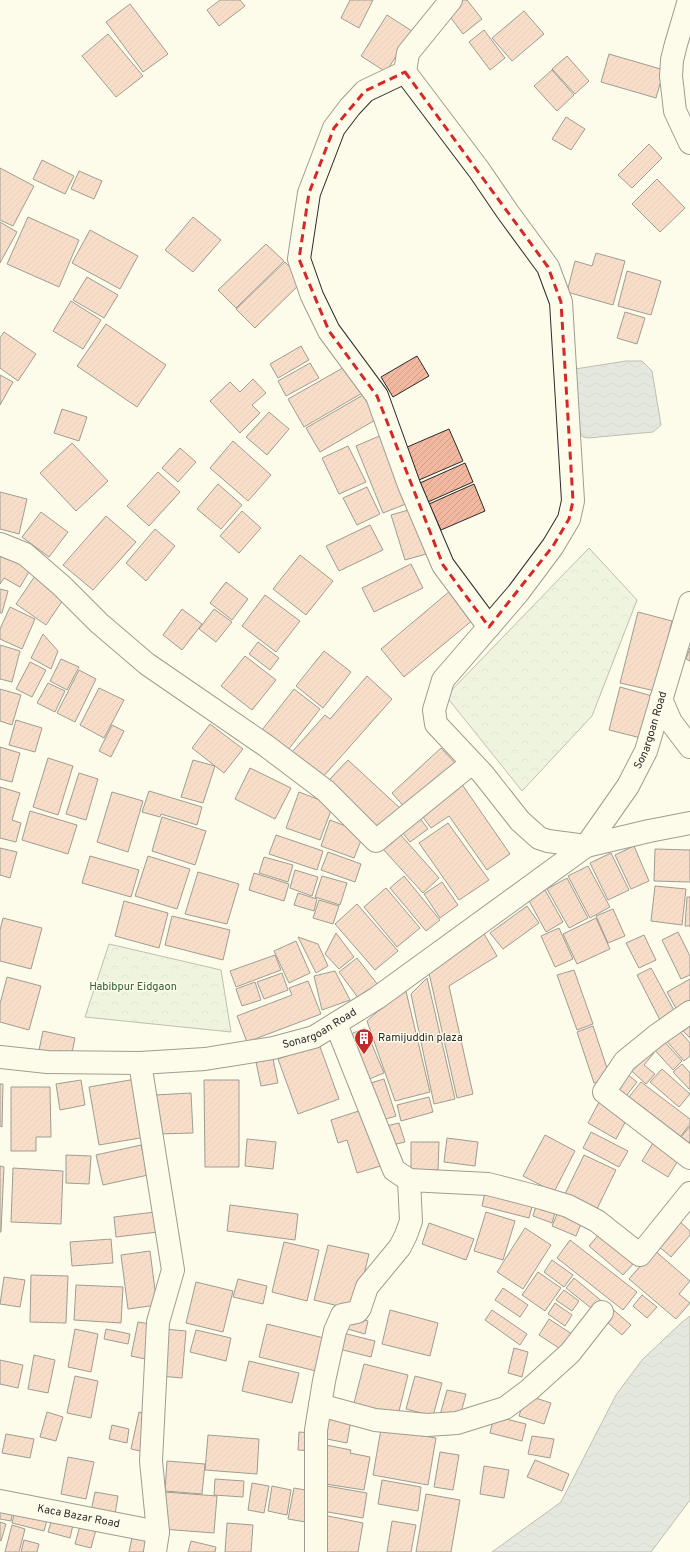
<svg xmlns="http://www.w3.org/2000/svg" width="690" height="1552" viewBox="0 0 690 1552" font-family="Overpass,sans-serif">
  <defs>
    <pattern id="park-crowns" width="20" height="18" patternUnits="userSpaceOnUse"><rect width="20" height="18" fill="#deebd1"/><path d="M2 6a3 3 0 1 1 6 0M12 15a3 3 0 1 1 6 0" fill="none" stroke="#bfcab4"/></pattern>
    <pattern id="water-waves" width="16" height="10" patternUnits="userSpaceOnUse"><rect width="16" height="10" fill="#c7d0d0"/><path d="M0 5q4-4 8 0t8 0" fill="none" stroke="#abb3b3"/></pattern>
    <pattern id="building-hatch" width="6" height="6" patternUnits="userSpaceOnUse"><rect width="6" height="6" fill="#f2b8a0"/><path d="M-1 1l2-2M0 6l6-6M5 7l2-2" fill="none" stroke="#d09e8a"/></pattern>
  </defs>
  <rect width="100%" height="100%" fill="#fdfbea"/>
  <path fill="url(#park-crowns)" stroke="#74746e" d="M589 548 637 600 592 716 522 791 446 696Z
    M109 944 221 970 231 1032 85 1017Z"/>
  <path fill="url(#water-waves)" stroke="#74746e" d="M626 361H642L652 371 661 425 653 432 588 438 583 437 579 432 575 369Z
    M690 1316V1500L651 1552H492L561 1502 616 1395 642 1360 681 1323Z"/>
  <path fill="url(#building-hatch)" stroke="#2b2b2b" d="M220 0H240L245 6 219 26 207 10Z
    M350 0H373L359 28 341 18Z
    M458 0H467L482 19 463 34 445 10Z
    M130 4 168 54 143 72 106 22Z
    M524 11 544 34 512 61 492 38Z
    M387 15 412 31 386 72 361 56Z
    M484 30 505 58 490 70 469 42Z
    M108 34 143 76 116 97 82 56Z
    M609 54 664 70 656 98 601 82Z
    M567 56 589 81 575 94 552 69Z
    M552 70 574 95 557 111 534 86Z
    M566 117 585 129 571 150 552 139Z
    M649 144 662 158 632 188 618 175Z
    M42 160 74 176 65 194 33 179Z
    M0 168 34 186 13 226 0 220Z
    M79 171 102 181 94 199 71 189Z
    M657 179 685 208 660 232 632 204Z
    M28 217 79 240 59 287 7 264Z
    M193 217 221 240 193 272 165 250Z
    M0 222 17 232 0 263Z
    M90 230 138 256 120 289 72 263Z
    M266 244 284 261 236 308 218 290Z
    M596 253 625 261 613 305 567 292 575 261 592 266Z
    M285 262 303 281 255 328 236 309Z
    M627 271 661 281 651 315 618 306Z
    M87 277 118 295 104 318 73 300Z
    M71 301 101 320 83 349 53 331Z
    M625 312 645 318 637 344 617 338Z
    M106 324 166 365 137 407 77 366Z
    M4 332 36 354 18 381 0 368V338Z
    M301 346 309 360 278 378 270 364Z
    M417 356 429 376 393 397 381 377Z
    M310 363 319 378 286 396 278 381Z
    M348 365 364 392 304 427 288 399Z
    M0 375 13 382 0 405Z
    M253 379 266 393 252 405 260 413 240 433 210 401 230 382 240 392Z
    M363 395 377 419 320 452 306 428Z
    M62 409 87 417 79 441 54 433Z
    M269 412 289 429 267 455 246 437Z
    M449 429 463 461 419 480 405 448Z
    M384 434 411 502 383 513 356 446Z
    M233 441 271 475 248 501 210 468Z
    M72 443 108 481 76 511 40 473Z
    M348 446 366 482 339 494 322 458Z
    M180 448 196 462 178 482 162 468Z
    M465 463 473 482 428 502 420 483Z
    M158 472 180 492 149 526 127 506Z
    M218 484 242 505 221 529 197 509Z
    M474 484 485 511 441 530 429 504Z
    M367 487 380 514 357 525 343 498Z
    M0 492 27 499 19 534 0 529Z
    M412 509 426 554 405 560 391 515Z
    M242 511 261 528 239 553 220 536Z
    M41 512 68 532 49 557 22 537Z
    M106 516 136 542 93 590 63 565Z
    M370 525 383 550 339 571 326 546Z
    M155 529 175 546 146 581 126 563Z
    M0 546 33 565 20 587 4 578 0 584Z
    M300 555 333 581 306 615 273 589Z
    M411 564 423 588 374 612 362 588Z
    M37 573 67 594 46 625 16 604Z
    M226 582 248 599 232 620 210 603Z
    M0 589 8 591 2 613H0Z
    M450 591 474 619 404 677 381 649Z
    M265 595 300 621 276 652 242 626Z
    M10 607 35 619 22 649 0 639V629Z
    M182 609 202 624 182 650 163 635Z
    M214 609 232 622 216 642 199 629Z
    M638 612 672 621 655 691 620 683Z
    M43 634 58 651 51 669 31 658Z
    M258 642 279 658 270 670 249 654Z
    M0 645 20 651 12 682 0 679Z
    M690 648V661L686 659Z
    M324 651 351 672 323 708 296 686Z
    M245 656 276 680 252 710 221 686Z
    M61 659 79 667 67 690 50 681Z
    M30 662 46 670 32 697 16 689Z
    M79 670 96 679 75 722 57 713Z
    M367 676 392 699 322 778 292 752 325 715 330 719Z
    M48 683 65 691 55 712 37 703Z
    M620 687 652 696 641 738 609 730Z
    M99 688 124 700 104 738 80 725Z
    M0 689 21 695 12 725 0 721Z
    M294 689 320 709 288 750 262 730Z
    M16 720 42 728 35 752 9 745Z
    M210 724 243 749 224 773 192 748Z
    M112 725 124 731 111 757 99 751Z
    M0 747 20 753 12 782 0 779Z
    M441 748 457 765 407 810 392 793Z
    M48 758 73 766 58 815 33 807Z
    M193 760 215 766 203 803 181 797Z
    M348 760 402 810 381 832 327 782Z
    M250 768 291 788 275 819 235 799Z
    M79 773 98 779 86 820 66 814Z
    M459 780 510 854 487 870 449 816 431 828 417 809Z
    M0 787 20 793 12 820 21 823 16 842 0 838Z
    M149 791 202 807 197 825 161 814 160 817 142 812Z
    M112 792 143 801 128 852 97 842Z
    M299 792 333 805 320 840 286 828Z
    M30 811 77 825 68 854 22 840Z
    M416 813 428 829 410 842 398 827Z
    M162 817 206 831 195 865 152 851Z
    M330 820 364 833 354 858 321 846Z
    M448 823 489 880 459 900 419 843Z
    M399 833 439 878 423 893 382 848Z
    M276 835 323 851 317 870 269 854Z
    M634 846 649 881 631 889 615 855Z
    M0 848 17 852 10 878 0 875Z
    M655 849 690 850V882L654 881Z
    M328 852 361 864 355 882 321 870Z
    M611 853 629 890 608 900 590 863Z
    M90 856 139 870 131 897 82 883Z
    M148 856 190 869 177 909 135 896Z
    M264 857 293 865 288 882 259 873Z
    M588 866 610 907 590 918 568 876Z
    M295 870 318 877 312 896 290 888Z
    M198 872 239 884 227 924 185 914Z
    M254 873 289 884 284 901 249 890Z
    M322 876 347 883 340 905 315 897Z
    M404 876 440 920 426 931 390 888Z
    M567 878 588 918 569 928 547 889Z
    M442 882 458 905 440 918 424 894Z
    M655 886 686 889 682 925 651 921Z
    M386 888 420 928 397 947 364 907Z
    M545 890 563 922 546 932 528 899Z
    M298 893 317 899 314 911 294 905Z
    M687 897H690V926H685Z
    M319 900 339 906 333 924 313 918Z
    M124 901 168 913 159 948 115 936Z
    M357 904 398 951 375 970 335 924Z
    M527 906 539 923 503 949 490 933Z
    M613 909 625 936 608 943 596 916Z
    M172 916 230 930 223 960 165 945Z
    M3 918 42 928 31 969 0 961V930Z
    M596 918 610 949 577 964 563 934Z
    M559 928 573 959 555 967 541 936Z
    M483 932 497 956 449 986 473 1094 457 1098 429 973Z
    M678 932 690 956V975L681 979 662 940Z
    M336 933 354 957 339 969 325 954Z
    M644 935 656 960 639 968 626 943Z
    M298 937 318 944 328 966 316 973Z
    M296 941 310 973 289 983 274 951Z
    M275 955 281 970 236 987 230 971Z
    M357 958 378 985 359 999 339 972Z
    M651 968 677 1016 662 1024 637 975Z
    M574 970 593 1024 577 1030 557 975Z
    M335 971 350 1000 322 1010 314 976Z
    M282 973 288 990 264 999 257 982Z
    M7 977 41 986 29 1030 0 1022V1004Z
    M427 978 455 1099 434 1104 411 994Z
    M690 979V1005L678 1012 667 992Z
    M308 981 321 1014 247 1042 237 1016 292 995 289 988Z
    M255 982 261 1000 242 1006 236 989Z
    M405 987 430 1092 395 1101 367 1021Z
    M690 1018V1038L680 1028Z
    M593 1026 610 1077 594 1083 577 1032Z
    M365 1028 384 1073 362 1082 344 1037Z
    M677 1028 690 1043V1056L684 1061 665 1039Z
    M43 1031 75 1038 70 1062 38 1055Z
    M661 1038 682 1061 673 1070 651 1046Z
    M319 1044 339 1099 298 1114 278 1059Z
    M645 1045 654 1053 644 1065 655 1074 646 1084 626 1066Z
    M273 1059 278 1083 261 1086 256 1062Z
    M682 1064 690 1073V1090L673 1072Z
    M662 1069 690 1094 679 1107 650 1082Z
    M622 1070 637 1082 622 1101 606 1089Z
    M136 1079 146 1137 99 1145 89 1087Z
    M384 1079 396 1116 376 1122 364 1085Z
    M81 1080 85 1105 60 1110 56 1084Z
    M204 1080H239V1167H205Z
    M641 1082 690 1119V1124L677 1141 625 1102Z
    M0 1084H3L2 1127 0 1126Z
    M11 1087H50L51 1137H36V1151H11Z
    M191 1093 193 1133 157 1134 155 1095Z
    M429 1097 433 1112 401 1121 397 1105Z
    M599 1102 628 1117 616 1139 588 1123Z
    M365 1109 384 1165 357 1173 347 1140 338 1143 331 1120Z
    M399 1123 405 1142 388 1146 382 1127Z
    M690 1126V1153L677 1142Z
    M591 1132 628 1151 619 1167 583 1148Z
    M545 1135 575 1151 554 1192 523 1176Z
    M447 1138 478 1142 475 1166 444 1162Z
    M247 1139 276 1142 273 1169 245 1166Z
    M411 1142H439L438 1170H411Z
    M653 1143 679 1159 668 1177 642 1161Z
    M141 1145 148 1175 103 1185 96 1155Z
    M66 1155 91 1156 89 1184 66 1183Z
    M584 1155 616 1170 595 1213 563 1198Z
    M0 1166 4 1167 1 1232H0Z
    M13 1168 63 1171 61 1224 11 1222Z
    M486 1187 534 1199 529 1218 482 1206Z
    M538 1199 557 1206 552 1223 533 1216Z
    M230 1205 298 1214 295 1240 227 1231Z
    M560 1207 584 1217 576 1236 552 1226Z
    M155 1212 158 1232 116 1237 114 1217Z
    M486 1212 515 1221 503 1260 474 1251Z
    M677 1219 690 1231V1235L671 1257 656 1244Z
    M429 1223 474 1239 466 1260 422 1244Z
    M525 1228 551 1245 523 1289 497 1272Z
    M600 1233 635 1262 623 1275 589 1246Z
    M111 1239 113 1263 72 1266 70 1242Z
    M570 1240 637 1292 623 1310 557 1258Z
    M284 1242 319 1250 307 1301 272 1292Z
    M328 1245 369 1254 355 1310 314 1300Z
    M654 1250 690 1281 679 1294 690 1303 676 1319 629 1279Z
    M150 1251 157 1305 128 1309 121 1255Z
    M552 1260 573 1275 564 1287 544 1272Z
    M538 1272 561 1288 545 1311 522 1295Z
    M31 1275 68 1276 66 1323 30 1322Z
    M4 1277 25 1280 20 1307 0 1304Z
    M574 1278 604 1303 596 1312 566 1288Z
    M238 1279 267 1286 263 1304 233 1297Z
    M196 1282 233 1291 223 1332 186 1323Z
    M76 1285 123 1287 121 1323 74 1320Z
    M503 1288 528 1305 520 1317 495 1300Z
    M564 1290 579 1301 572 1311 556 1300Z
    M642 1295 657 1307 647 1318 633 1306Z
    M555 1303 572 1315 565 1326 548 1314Z
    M610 1307 631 1325 622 1335 601 1317Z
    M390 1310 438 1323 430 1356 382 1344Z
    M492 1310 527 1334 520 1345 485 1320Z
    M347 1316 368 1321 365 1334 344 1328Z
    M549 1319 575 1336 565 1352 539 1335Z
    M138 1322 157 1325 150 1360 131 1356Z
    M267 1324 328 1339 320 1372 259 1357Z
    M75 1329 98 1334 91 1372 68 1367Z
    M106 1329 130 1334 128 1344 104 1339Z
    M164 1329 186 1331 182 1378 160 1376Z
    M196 1330 231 1338 226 1361 190 1352Z
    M339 1332 375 1341 371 1357 335 1348Z
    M514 1348 528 1352 522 1377 508 1373Z
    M34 1355 55 1360 48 1393 28 1389Z
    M0 1360 23 1365 18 1388 0 1384Z
    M249 1361 299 1373 292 1403 242 1391Z
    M364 1364 408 1375 397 1419 353 1407Z
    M75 1376 98 1381 91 1418 67 1413Z
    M415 1376 442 1383 433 1416 406 1409Z
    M447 1390 466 1394 459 1420 440 1415Z
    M526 1395 551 1403 544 1424 519 1416Z
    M327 1410 352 1414 347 1443 322 1438Z
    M47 1412 63 1417 56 1441 40 1437Z
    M139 1412 152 1415 145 1452 131 1449Z
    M494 1416 526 1424 522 1441 490 1433Z
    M112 1425 129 1429 127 1443 109 1439Z
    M381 1429 436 1438 428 1485 373 1475Z
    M299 1432 312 1433 311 1451 298 1450Z
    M6 1434 34 1439 30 1458 2 1453Z
    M208 1435 259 1439 257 1474 205 1470Z
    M532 1436 554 1439 550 1458 528 1454Z
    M326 1445 351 1450 350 1453 370 1457 364 1490 319 1483Z
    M440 1452 459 1455 453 1490 434 1487Z
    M68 1457 94 1462 86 1499 61 1494Z
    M535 1460 569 1474 562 1491 527 1477Z
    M167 1461 205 1464 202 1494 165 1491Z
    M484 1466 509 1470 504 1498 480 1494Z
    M215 1479 244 1481 243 1497 214 1495Z
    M382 1480 421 1487 418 1511 378 1504Z
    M252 1483 269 1486 264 1513 248 1510Z
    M272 1486 291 1490 287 1515 268 1511Z
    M327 1486 367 1493 363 1518 322 1511Z
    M294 1488 317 1492 311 1523 288 1519Z
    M95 1492 118 1496 114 1520 90 1516Z
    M165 1492 217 1496 214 1533 162 1529Z
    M426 1494 460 1500 451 1552H416Z
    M0 1503 14 1506 11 1521 0 1519Z
    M16 1507 48 1516 44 1531 12 1523Z
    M318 1514 363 1523 358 1552H321Z
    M52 1519 73 1525 70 1538 48 1532Z
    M392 1521 416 1525 411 1552H387Z
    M0 1522 6 1524 1 1541 0 1540Z
    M81 1522 97 1526 91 1548 75 1544Z
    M227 1523 253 1525 251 1552H225Z
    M12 1525 25 1529 19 1552H5Z
    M133 1532 153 1537 150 1552H129Z
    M24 1540 39 1544 37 1552H21Z
    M191 1541 216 1547 215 1552H188Z"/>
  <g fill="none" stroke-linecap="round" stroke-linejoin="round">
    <g stroke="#2b2b2b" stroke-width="24">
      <g id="minor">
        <path d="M451 0 408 53 405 72 479 170 507 211 548 267 561 302 573 501 569 519 553 546 518 593 443 680 434 710 436 724 483 774 520 821 539 838 548 841 586 846"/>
        <path d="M405 72 365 91 350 107 334 128 309 193 299 259 312 296 329 331 377 396 409 485 443 565 489 627"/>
        <path d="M0 544 25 554 62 586 99 623 147 664 265 745 326 791 376 841 472 763"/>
        <path d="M690 1012 657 1035 625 1061 604 1092 690 1158"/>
        <path d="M336 1024 394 1170 409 1180"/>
        <path d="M140 1063 173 1270 158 1322 151 1461 158 1532 155 1552"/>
        <path d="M320 1405 375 1420 427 1425 457 1423 505 1408 529 1390 570 1353 602 1312"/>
        <path id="s1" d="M0 1501 158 1532"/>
        <path d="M316 1552V1430L324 1381 335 1331 342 1315 357 1312 360 1308 367 1287 400 1247 406 1235 411 1221 409 1180 488 1184 542 1198 568 1206 597 1221 640 1255 690 1193"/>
      </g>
    </g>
    <g stroke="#2b2b2b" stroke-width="24">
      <g id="major">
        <path d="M689 0 676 44 672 60 671 76 675 111 690 143"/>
        <path d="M661 699 671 722 690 747"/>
        <path d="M586 846 649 831 690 823"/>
        <path id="s2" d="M0 1057 47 1062 140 1063 205 1059 273 1048 314 1037 377 998 586 846 628 786 646 751 690 603"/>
      </g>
    </g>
    <use href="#minor" stroke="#fdfbea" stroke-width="22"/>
    <use href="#major" stroke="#fdfbea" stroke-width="22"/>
  </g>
  <path d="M0 0H690V1552H0ZM405 72 548 267 561 302 573 501 569 519 553 546 489 627 443 565 377 396 329 331 299 259 309 193 334 128 365 91Z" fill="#fdfbea" fill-opacity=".55" fill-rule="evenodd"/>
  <path fill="none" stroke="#d62828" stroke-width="3" stroke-dasharray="8 5" stroke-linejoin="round" d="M405 72 548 267 561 302 573 501 569 519 553 546 489 627 443 565 377 396 329 331 299 259 309 193 334 128 365 91Z"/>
  <defs>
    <g id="building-pin" transform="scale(1)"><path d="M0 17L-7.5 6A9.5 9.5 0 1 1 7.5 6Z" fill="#c62828" stroke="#fdfbea"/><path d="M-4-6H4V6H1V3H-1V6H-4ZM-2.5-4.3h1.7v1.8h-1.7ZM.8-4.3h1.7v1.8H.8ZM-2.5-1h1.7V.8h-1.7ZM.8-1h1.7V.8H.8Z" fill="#fff"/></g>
  </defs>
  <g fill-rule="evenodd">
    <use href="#building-pin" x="364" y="1038"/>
  </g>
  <g text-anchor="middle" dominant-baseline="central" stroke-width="3" stroke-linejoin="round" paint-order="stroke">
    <g font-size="11" fill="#2b2b2b" stroke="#fdfbea">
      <text stroke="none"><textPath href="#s2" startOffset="783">Sonargoan Road</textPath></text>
      <text stroke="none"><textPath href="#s2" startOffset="325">Sonargoan Road</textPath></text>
      <text stroke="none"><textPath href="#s1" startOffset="80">Kaca Bazar Road</textPath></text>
    </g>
    <g font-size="11" fill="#34623c" stroke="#fdfbea">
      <text x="133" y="987">Habibpur Eidgaon</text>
    </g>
    <g font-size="11" fill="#2b2b2b" stroke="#fdfbea" text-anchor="start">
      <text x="378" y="1038">Ramijuddin plaza</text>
    </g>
  </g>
</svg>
